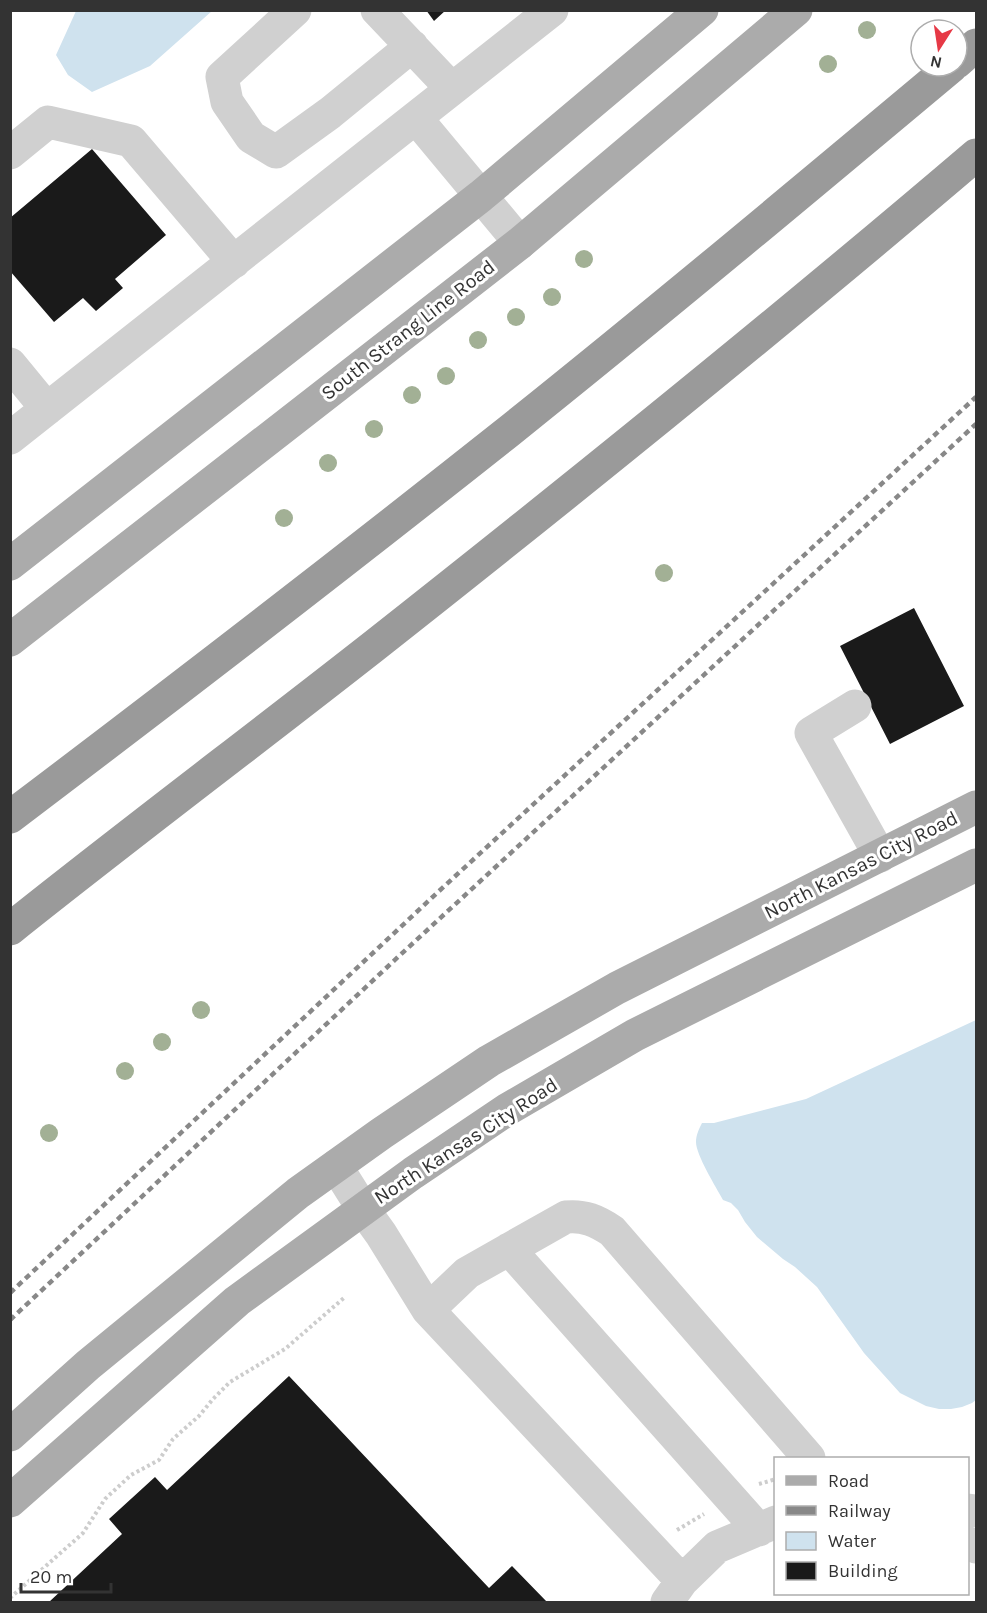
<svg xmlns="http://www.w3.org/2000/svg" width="987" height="1613" viewBox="0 0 987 1613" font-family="Karla,sans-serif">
  <rect width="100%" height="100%" fill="#fff"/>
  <path fill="#cfe2ee" d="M76 11V10L212 11 150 66 92 92 68 75 56 55Z
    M976 1020V1400L972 1403 962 1407 951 1409H939L926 1406 900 1393 864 1353 817 1287 795 1267 783 1259 757 1237 745 1222 738 1210 731 1203 723 1200C716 1187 696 1155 696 1142 696 1135 699 1129 702 1123H714L806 1099Z"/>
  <path fill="#1a1a1a" d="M426 10H446L434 21Z
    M92 149 166 235 115 279 123 288 96 311 83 298 54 322 10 271V218Z
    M914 608 964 706 890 744 840 646Z
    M289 1376 489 1588 512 1566 547 1602H49L122 1534 109 1519 155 1477 167 1490Z"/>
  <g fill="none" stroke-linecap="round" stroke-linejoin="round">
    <path stroke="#cdcdcd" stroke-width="4" stroke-dasharray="3 3" stroke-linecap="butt" d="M759 1484 776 1479
      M677 1530 704 1514
      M10 1598 83 1533 105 1499 131 1475 159 1460 173 1439 199 1416 213 1399 230 1382 285 1349 345 1297"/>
    <path stroke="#d0d0d0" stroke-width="33" d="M295 10 222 77 227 102 251 137 276 152 330 113 412 46
      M377 10 452 89
      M416 118 520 243
      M10 153 48 122 131 141 234 262
      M10 364 47 409
      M10 438 552 10
      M855 706 811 733 880 856
      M336 1166 363 1209 381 1234 428 1310 682 1581
      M509 1249 759 1530
      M428 1310 467 1273 566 1217C584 1215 597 1221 612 1231L809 1458
      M968 1510 976 1511
      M968 1543 976 1547
      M667 1602 682 1581 717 1547 776 1522"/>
    <path stroke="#ababab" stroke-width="33" d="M10 564 481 196 702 10
      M10 640 520 243 796 10
      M10 1435 88 1365 298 1193 382 1133 489 1061 617 988 976 807
      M10 1501 237 1301 413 1173 508 1109 635 1035 976 865"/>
    <path stroke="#9a9a9a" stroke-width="33" d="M957 62 976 45
      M10 817C178 690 344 562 508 432 658 312 805 189 952 66
      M10 929C130 833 253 741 374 646 577 486 779 323 976 155"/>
    <path stroke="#888" stroke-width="4.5" stroke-dasharray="6 4.5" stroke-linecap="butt" d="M10 1293 438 892 976 397
      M10 1320 398 957 976 424"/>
  </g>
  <g fill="#a2b095">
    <circle cx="867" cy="30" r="9"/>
    <circle cx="828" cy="64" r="9"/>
    <circle cx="584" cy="259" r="9"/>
    <circle cx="552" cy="297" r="9"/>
    <circle cx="516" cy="317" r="9"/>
    <circle cx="478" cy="340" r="9"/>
    <circle cx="446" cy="376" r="9"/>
    <circle cx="412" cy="395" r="9"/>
    <circle cx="374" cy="429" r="9"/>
    <circle cx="328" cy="463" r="9"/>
    <circle cx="284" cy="518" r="9"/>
    <circle cx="664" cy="573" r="9"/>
    <circle cx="201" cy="1010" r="9"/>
    <circle cx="162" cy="1042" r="9"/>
    <circle cx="125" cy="1071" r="9"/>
    <circle cx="49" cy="1133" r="9"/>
  </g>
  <g text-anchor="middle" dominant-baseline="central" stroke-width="6" stroke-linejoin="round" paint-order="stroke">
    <g font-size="20" fill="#333" stroke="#fff">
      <text transform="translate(408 330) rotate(-38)">South Strang Line Road</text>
      <text transform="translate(861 865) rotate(-27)">North Kansas City Road</text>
      <text transform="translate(466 1141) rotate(-33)">North Kansas City Road</text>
    </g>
  </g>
  <rect width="987" height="1613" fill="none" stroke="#333333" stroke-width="24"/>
  <rect x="774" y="1457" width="195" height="138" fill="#ffffff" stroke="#adadad" stroke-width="1.5"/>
  <rect x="786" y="1476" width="30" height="9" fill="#ababab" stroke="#adadad" stroke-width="1.5"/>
  <text x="828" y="1487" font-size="18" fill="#333333">Road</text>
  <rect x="786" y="1506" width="30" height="9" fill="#888888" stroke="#adadad" stroke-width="1.5"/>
  <text x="828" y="1517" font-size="18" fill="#333333">Railway</text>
  <rect x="786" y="1532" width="30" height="18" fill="#cfe2ee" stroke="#adadad" stroke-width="1.5"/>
  <text x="828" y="1547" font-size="18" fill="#333333">Water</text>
  <rect x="786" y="1562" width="30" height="18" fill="#1a1a1a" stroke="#adadad" stroke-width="1.5"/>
  <text x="828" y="1577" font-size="18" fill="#333333">Building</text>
  <g transform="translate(939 48) rotate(192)"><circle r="28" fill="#ffffff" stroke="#adadad" stroke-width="1.5"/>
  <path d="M0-4.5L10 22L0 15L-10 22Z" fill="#e63946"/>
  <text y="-9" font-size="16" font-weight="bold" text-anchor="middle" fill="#333333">N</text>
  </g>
  <path d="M21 1583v9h90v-9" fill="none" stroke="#333333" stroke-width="3"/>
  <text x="30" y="1583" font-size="18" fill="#333333" stroke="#ffffff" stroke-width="4.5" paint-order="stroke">20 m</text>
</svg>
